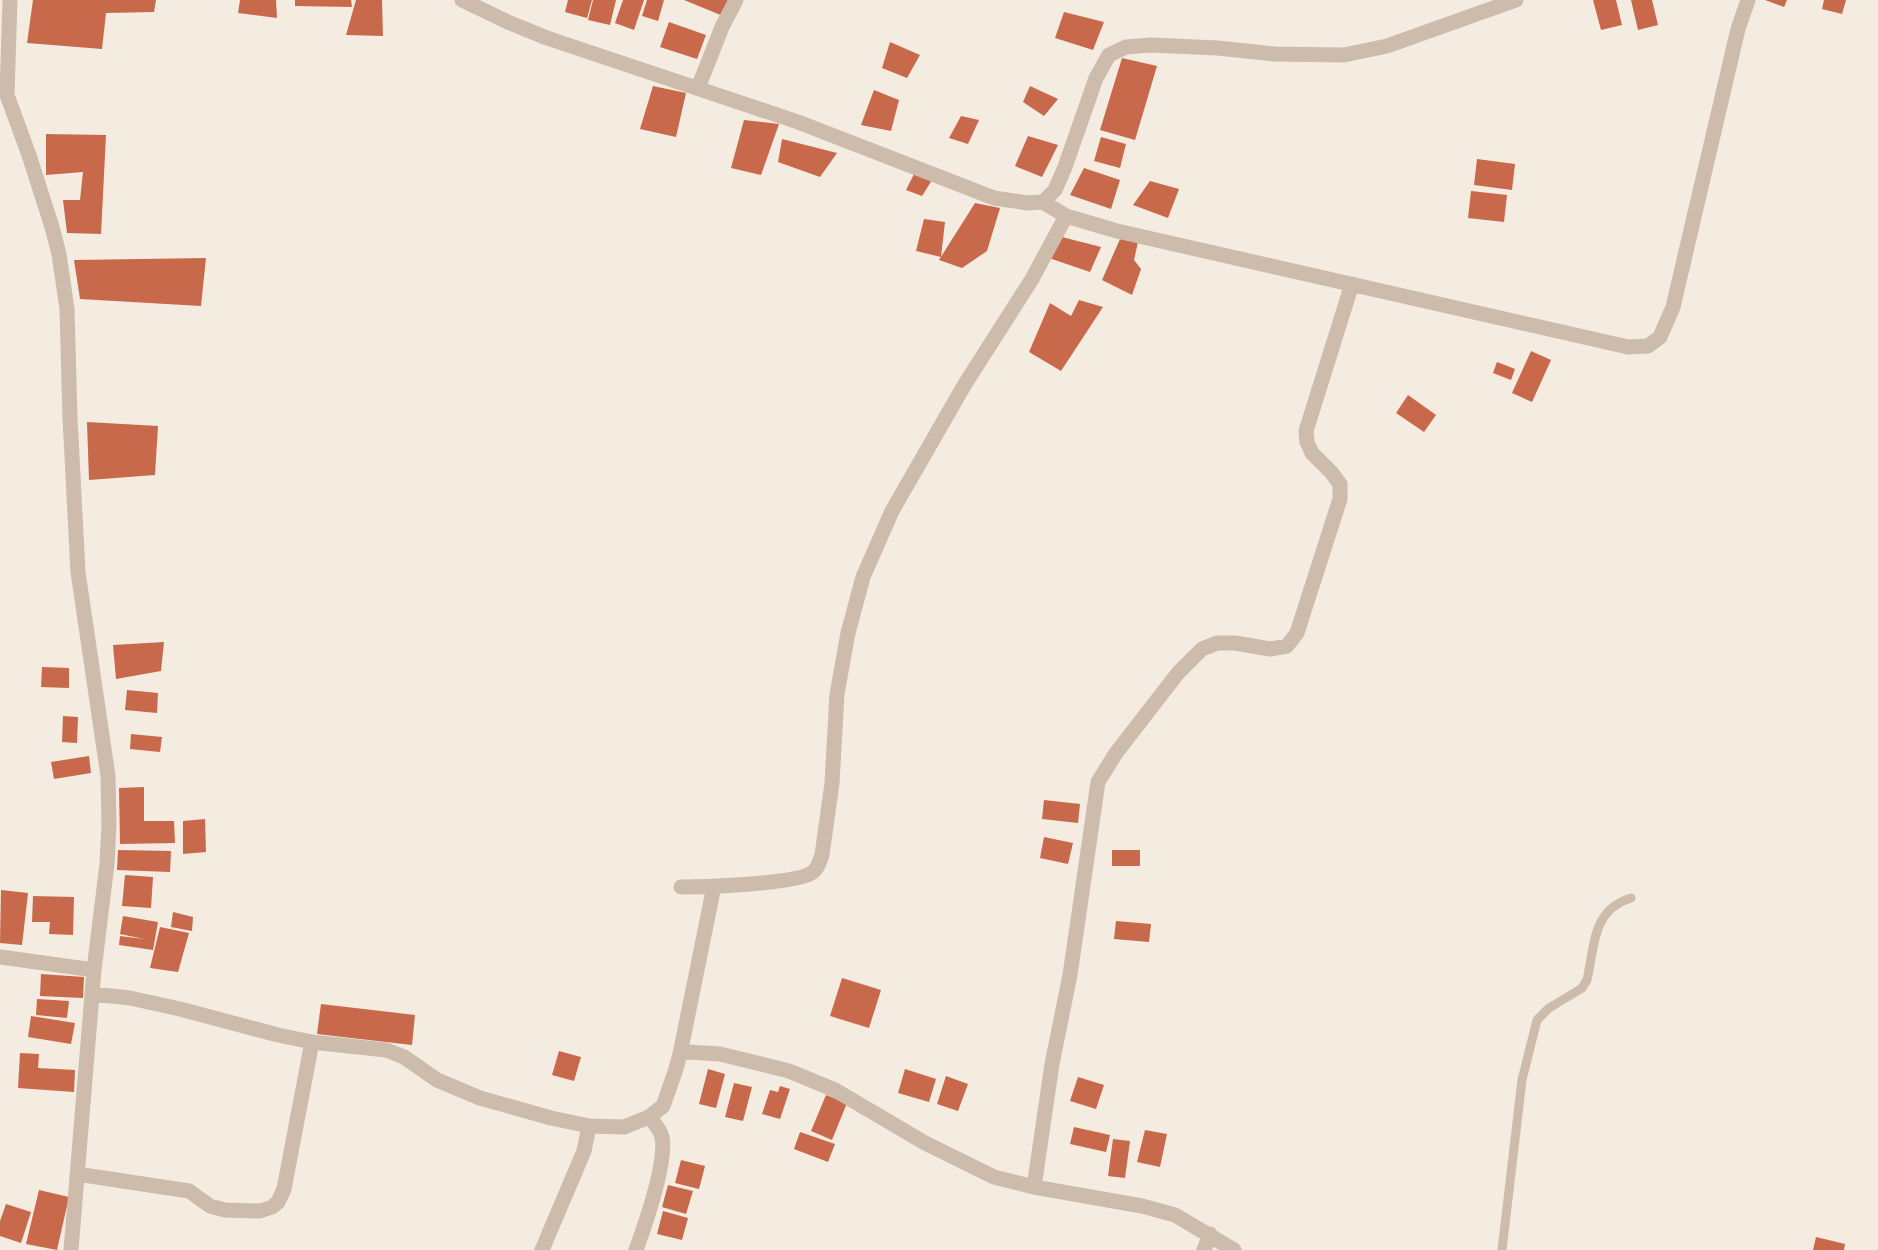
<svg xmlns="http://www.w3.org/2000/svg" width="1878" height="1250" viewBox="0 0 1878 1250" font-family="Jost,sans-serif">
  <rect width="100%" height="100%" fill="#f4ebe1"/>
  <path fill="#c8694b" d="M33 0H156L154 12 106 13 102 49 27 43Z
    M240 0H276L277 18 238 13Z
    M295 0H351L352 7 295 6Z
    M356 0H382L383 36 346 35Z
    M568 0H592L587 18 565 12Z
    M593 0H616L610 25 588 20Z
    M623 0H644L634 30 615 23Z
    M647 0H664L658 21 642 16Z
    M684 0H730L723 16Z
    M1593 0H1616L1622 25 1601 30Z
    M1631 0H1652L1658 25 1638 30Z
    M1765 0H1787L1784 7Z
    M1824 0H1846L1842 14 1822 9Z
    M1064 12 1104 22 1093 50 1055 38Z
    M669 22 706 35 697 59 660 47Z
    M890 42 920 55 907 78 882 68Z
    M1122 58 1157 66 1135 140 1100 130Z
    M653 86 686 93 676 137 640 129Z
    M1030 86 1058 99 1044 116 1023 102Z
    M874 90 899 100 891 131 861 125Z
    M961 116 979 120 968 144 949 138Z
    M744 120 779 124 761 175 731 168Z
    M46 134 106 135 101 234 67 233 63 200H80L83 172 46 175Z
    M1028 136 1058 145 1042 177 1015 166Z
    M1101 137 1126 144 1120 168 1094 161Z
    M782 139 837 153 820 177 778 162Z
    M1477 159 1515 164 1512 190 1474 185Z
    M1084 168 1120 180 1111 209 1070 195Z
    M914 174 932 180 922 196 906 190Z
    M1150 181 1179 189 1168 218 1133 205Z
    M1471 191 1507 195 1504 222 1468 218Z
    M975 203 1000 208 987 251 962 268 939 260Z
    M924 219 945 222 941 257 916 251Z
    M1058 236 1101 247 1090 272 1049 258Z
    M1120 239 1138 242 1134 260 1141 269 1132 295 1102 280Z
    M206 258 201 306 80 299 74 260Z
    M1079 300 1103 307 1061 371 1029 352 1050 303 1071 316Z
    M1531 351 1551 360 1532 402 1512 393Z
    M1497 362 1515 369 1511 380 1493 373Z
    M1408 395 1436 415 1424 432 1396 413Z
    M87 422 158 426 155 475 89 480Z
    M164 642 161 671 116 679 113 645Z
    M42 667 69 668V688L41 687Z
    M127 690 158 693 157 713 125 710Z
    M63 716 78 717 77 743 62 742Z
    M131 734 162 737 160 752 130 749Z
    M89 756 91 773 54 779 51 762Z
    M144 787V821H174L175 843 120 844 119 788Z
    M1044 800 1080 804 1078 823 1042 819Z
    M205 819 206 852 183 854V821Z
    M1044 837 1073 843 1068 864 1040 858Z
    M118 850 171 851 170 872 117 870Z
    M1112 850H1140V866H1112Z
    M125 875 153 877 151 908 122 906Z
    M1 890 28 893 22 945 0 943Z
    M33 896 74 897 73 935 49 934 50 922H32Z
    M173 912 193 917 192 931 171 927Z
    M123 916 158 922 153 950 119 945 120 936 144 939 120 934Z
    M1116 921 1151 924 1149 942 1114 939Z
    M160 927 189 933 178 972 150 968Z
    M41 974 84 977 83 998 40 996Z
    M842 978 881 990 869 1028 830 1016Z
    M37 999 69 1001 67 1018 36 1015Z
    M321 1004 415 1015 412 1045 317 1034Z
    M31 1016 75 1023 71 1044 28 1037Z
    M559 1051 581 1057 574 1081 552 1075Z
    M20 1053 39 1054 38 1068 75 1070 74 1092 18 1088Z
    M708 1069 725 1074 716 1108 699 1104Z
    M905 1069 936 1079 929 1102 898 1093Z
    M946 1076 968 1084 958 1111 937 1104Z
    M1078 1077 1104 1085 1096 1109 1070 1101Z
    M734 1083 752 1087 743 1121 725 1117Z
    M780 1086 790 1089 780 1119 762 1114 770 1090 778 1092Z
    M826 1095 847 1103 832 1140 811 1131Z
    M1074 1127 1110 1135 1106 1152 1070 1144Z
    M1145 1130 1167 1134 1160 1167 1137 1162Z
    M800 1132 835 1144 828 1162 794 1149Z
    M1113 1139 1130 1141 1125 1178 1108 1176Z
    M681 1160 705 1166 699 1189 675 1183Z
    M668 1185 693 1191 686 1214 662 1207Z
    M39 1190 69 1197 57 1250 26 1244Z
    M6 1204 31 1212 21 1243 0 1236V1221Z
    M663 1211 688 1218 682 1240 657 1234Z
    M1816 1237 1845 1244 1844 1250H1813Z"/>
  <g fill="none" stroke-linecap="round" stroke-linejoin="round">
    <path stroke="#cdbbac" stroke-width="9" d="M1502 1250 1522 1080 1537 1020 1549 1008 1574 993 1582 988 1587 980C1595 945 1592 910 1631 898"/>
    <path stroke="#cdbbac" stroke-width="15" d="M10 0 7 95 29 155 52 227 59 254 67 309 70 418 78 572 108 776 109 825 107 864 94 970 71 1250
      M462 0 510 23 547 38 798 122 994 198 1028 203 1043 202 1055 190 1065 167 1096 78 1109 55 1126 47 1151 45 1218 48 1274 54 1344 55 1387 46 1516 0
      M698 88 722 27 736 0
      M1066 216 1117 231 1628 347 1648 346 1660 337 1673 307 1738 29 1748 0
      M681 887C705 887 798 884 813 872 818 868 820 861 822 855L832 783 837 694 848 633 863 577 892 511 965 384 1032 279 1066 216 1043 202
      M0 957 94 970
      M92 994 130 998 180 1009 278 1035 312 1042 386 1050 404 1057 437 1080 480 1098 551 1118 589 1126 624 1127 649 1117 663 1106 675 1072 680 1054 688 1052 720 1054 789 1071 835 1090 925 1143 994 1177 1034 1187 1142 1206 1175 1215 1234 1250
      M680 1054 714 886
      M77 1174 189 1191 210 1206 225 1210 260 1211 272 1207 278 1202 284 1189 312 1042
      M1034 1187 1052 1064 1070 975 1098 782 1116 753 1178 673 1202 649 1217 643H1235L1270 649 1287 646 1297 633 1340 499V484L1331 472 1312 453 1307 442 1306 431 1352 284
      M542 1250 584 1151 589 1126
      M636 1250C645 1225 667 1162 662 1137 660 1129 654 1123 649 1117
      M1204 1250 1210 1234"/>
  </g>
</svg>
